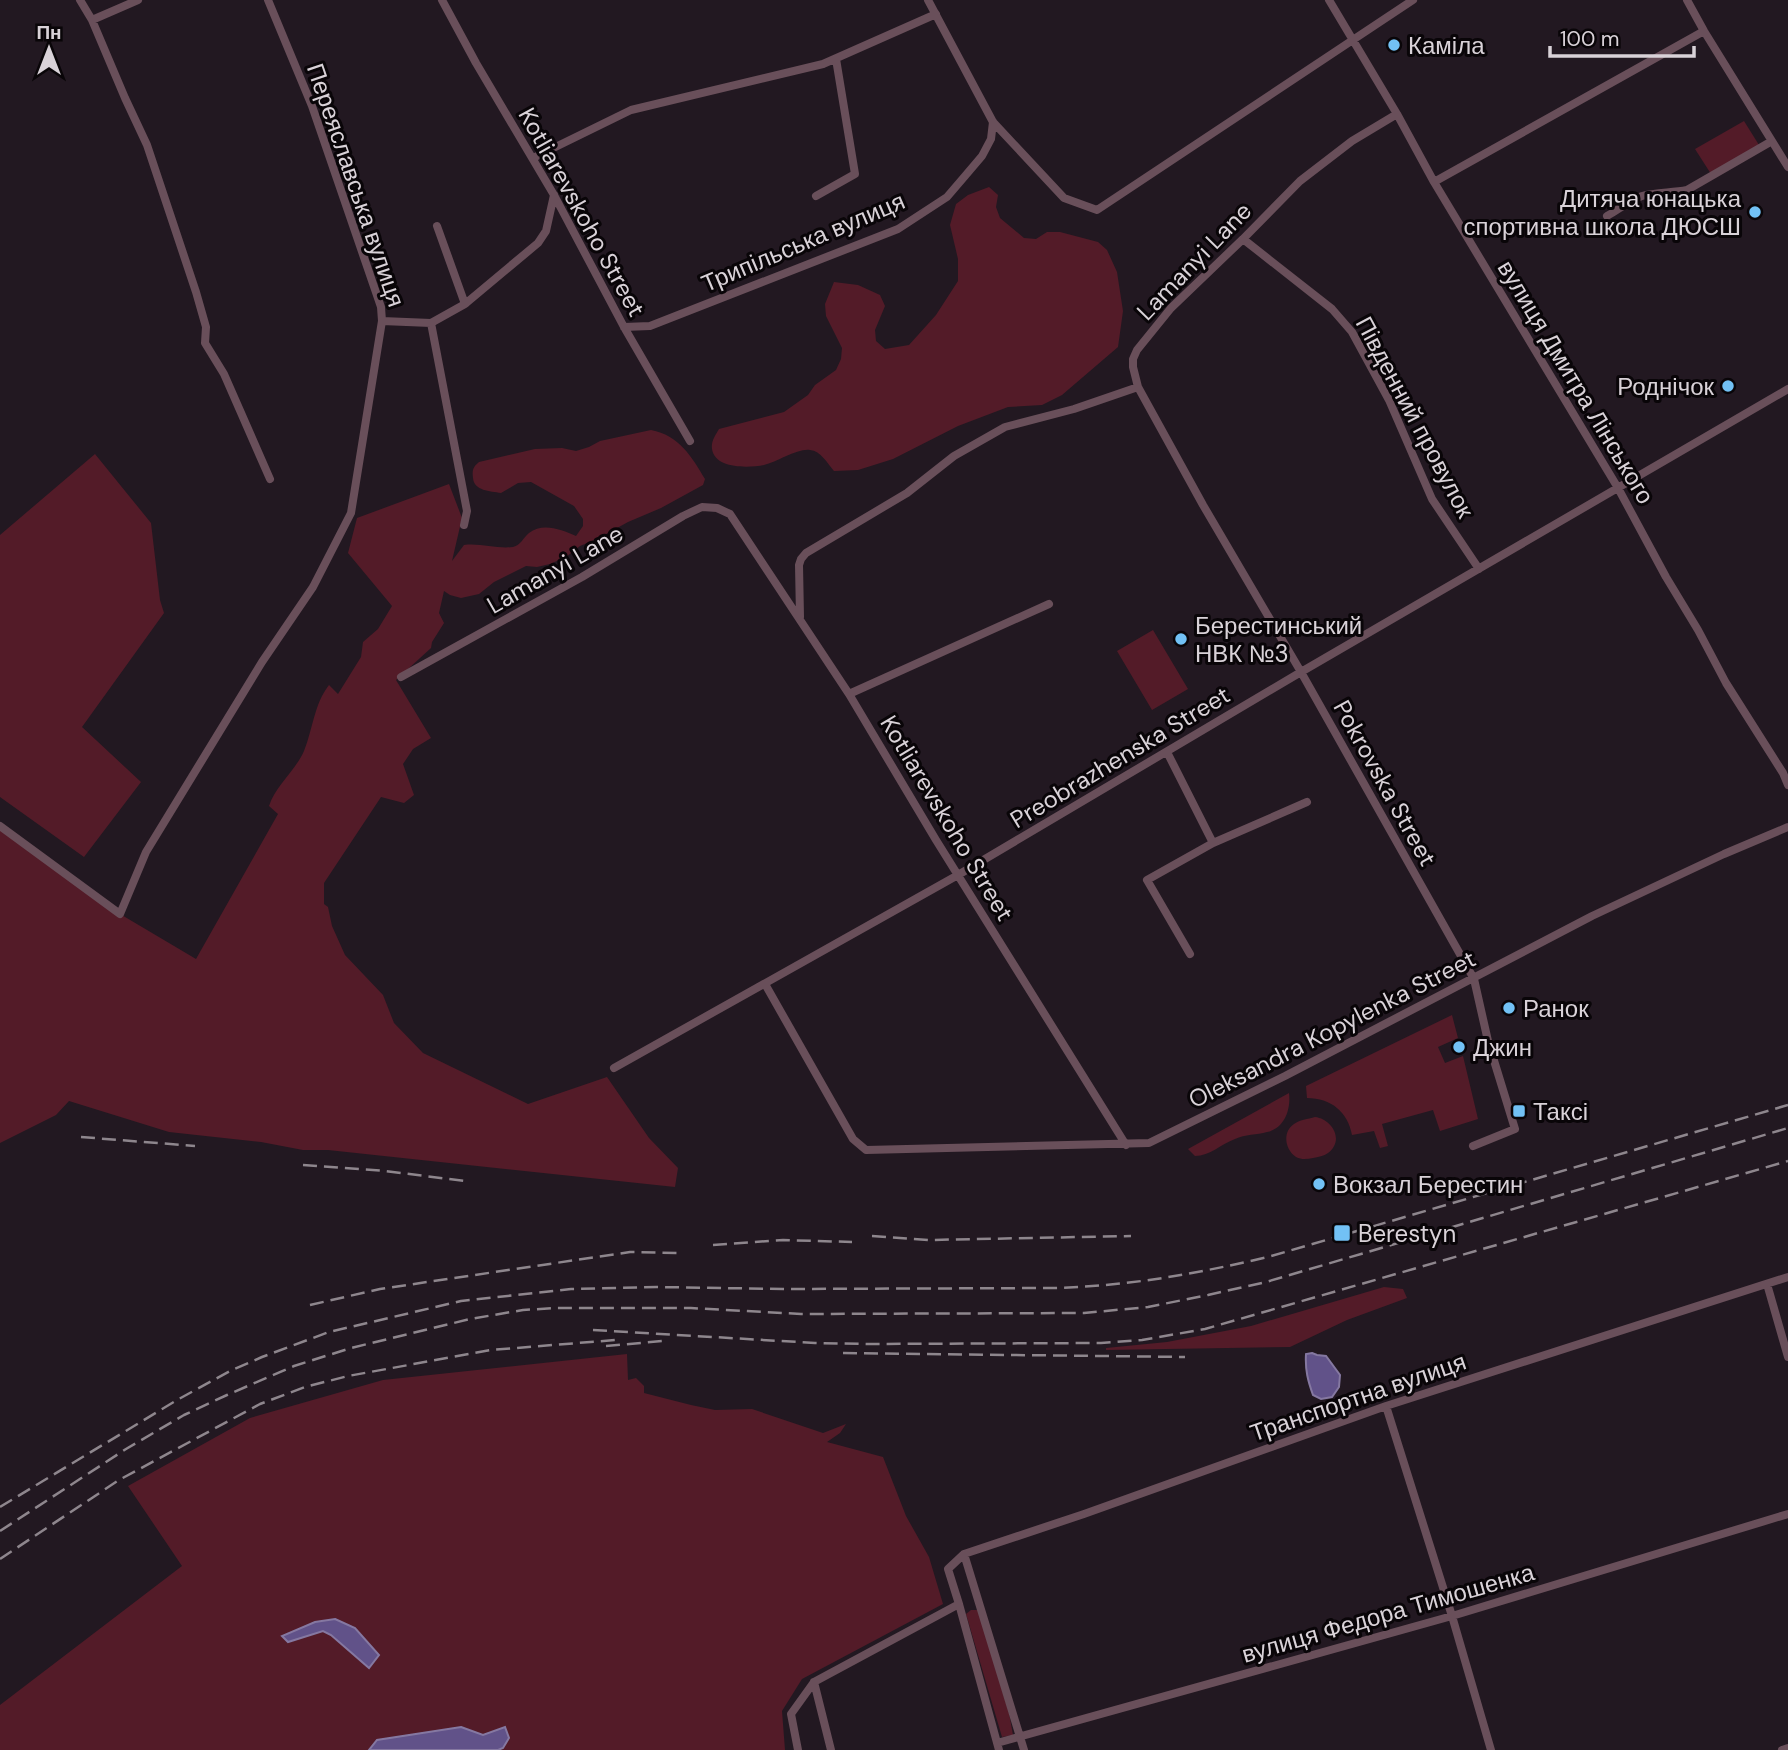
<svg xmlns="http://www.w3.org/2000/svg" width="1788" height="1750" viewBox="0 0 1788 1750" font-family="'DM Sans',sans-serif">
  <rect width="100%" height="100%" fill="#221821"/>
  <path fill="#531b28" d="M1744 121 1759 145 1711 174 1695 149Z
    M989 187 998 195 996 207 1000 218 1024 238 1036 239 1047 232H1060L1098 242 1107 250 1117 272 1123 311 1118 347 1062 395 1042 405 1008 407 958 426 893 459 858 470 834 471C827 463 821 451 810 450 798 448 777 462 764 465 748 468 715 469 712 449 711 441 715 436 719 429L784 412 808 395 815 385 836 370 841 359 842 348 826 316 825 304 834 282 858 285 880 295 885 306 875 330 876 341 885 349 909 345 936 315 958 281V259L950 225 956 204 968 195Z
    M651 430C679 435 692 457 705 479L703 485 661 508 628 522 599 538 580 546 566 557 550 564 537 567 526 566 494 582 479 594 461 598 450 595 444 591 439 613 444 623 432 642 431 648 396 680 431 738 413 749 403 764 414 795 404 803 381 797 324 883V904L328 907 332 926 345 955 383 995 394 1023 423 1053 528 1104 607 1077 649 1138 678 1168 675 1187 328 1150H303L261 1142 169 1132 69 1101 56 1115 0 1143V826L120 914 196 959 278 814 269 806C276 785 295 771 304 751 313 729 314 704 329 685L338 694 361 657 363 642 378 629 392 606 348 553 357 518 449 484 462 518 452 561 464 545C481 543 497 549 513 547 521 545 523 538 529 533 543 522 562 530 576 536L583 526V519L574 506 531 482 518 483 501 493C490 491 474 491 473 478 472 470 473 467 479 462L535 449 562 448 576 451 589 447 600 441Z
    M95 454 151 523 160 600 164 613 82 727 141 782 84 857 0 797V535Z
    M1153 630 1188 689 1152 710 1117 651Z
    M1452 1015 1458 1038 1438 1047 1445 1063 1463 1056 1478 1119 1440 1131 1433 1110 1382 1124 1388 1146 1380 1148 1374 1131 1352 1135C1348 1112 1331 1098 1307 1098L1306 1086Z
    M1289 1093C1291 1109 1285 1128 1267 1132 1257 1135 1245 1134 1235 1139 1221 1144 1210 1156 1195 1156L1188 1149Z
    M1315 1117C1332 1119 1345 1140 1328 1153 1324 1156 1318 1157 1313 1158 1307 1159 1302 1160 1296 1157 1285 1150 1282 1132 1294 1124 1299 1120 1308 1119 1315 1117Z
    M1384 1287 1403 1289 1407 1298 1347 1320 1290 1347 1106 1350V1348L1167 1342 1251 1326Z
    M627 1354 628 1380 636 1378 644 1386V1393L691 1405 715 1410 752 1409 823 1433 846 1424 840 1433 827 1442 883 1457 906 1516 929 1557 943 1604 802 1679 782 1711 785 1750H0V1705L182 1566 128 1486 250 1418 383 1380Z
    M971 1610H978L1009 1713 1013 1735 1002 1737 966 1614Z"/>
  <path fill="#615289" stroke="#8578a1" stroke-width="2" d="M1312 1353 1317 1355 1326 1356 1340 1375 1339 1387 1332 1397 1321 1399 1313 1395C1308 1381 1305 1370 1306 1354Z
    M335 1619 355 1628 379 1655 369 1668 331 1635 323 1631 288 1642 282 1636 315 1622Z
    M461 1727 483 1735 505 1727 509 1738 503 1748 498 1750H369L377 1740Z"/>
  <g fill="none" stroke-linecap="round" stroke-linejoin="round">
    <path stroke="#694f5a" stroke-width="8" d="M80 0 92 20 125 98 147 145 196 292 206 327 205 343 224 374 270 479
      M442 0 476 63 554 195 624 327 690 441
      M928 0 993 122 1064 198 1097 210 1413 0
      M1329 0 1397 114 1434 182 1618 488 1666 577 1698 630 1726 683 1783 773 1788 785
      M1687 0 1704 31 1788 167
      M92 20 138 0
      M1397 114 1352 141 1300 181 1243 239 1171 308 1137 350 1133 359V367L1138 387 1203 505 1301 672 1474 979 1488 1041 1515 1129 1473 1146
      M533 158 631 110 823 64 936 14
      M1434 182 1704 31
      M816 196 855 174 836 59
      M1607 216C1618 210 1630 200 1642 196 1656 192 1672 193 1687 190L1772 141
      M437 226 465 304
      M1243 239 1332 309 1352 332 1389 400 1432 499 1479 569
      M382 321 431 323 465 304 538 243 546 231 554 195
      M431 323 467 511 464 525
      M624 327 650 326 898 229 947 197 965 176 982 156 991 139 993 122
      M800 617 799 565 801 559 806 553 907 493 954 456 1005 427 1074 409 1138 387
      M401 677 582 577 683 516 702 507 717 508 730 514 849 694 936 840 1126 1145
      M849 694 1049 604
      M1167 752 1213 843
      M0 826 120 914 146 852 262 662 313 587 351 513 382 321 381 307 312 106 268 0
      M1190 954 1147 880 1213 843 1307 802
      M765 984 853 1139 866 1150 1149 1143 1285 1076 1592 916 1724 854 1788 827
      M614 1068 958 875 1301 672 1788 389
      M1767 1284 1788 1357
      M1386 1406 1452 1616 1491 1750
      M964 1554 1024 1750
      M814 1682 831 1750
      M997 1743 1452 1616 1788 1514
      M798 1750 791 1714 814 1682 959 1604
      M999 1750 959 1604 948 1569 964 1554 1084 1514 1386 1406 1788 1277
      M1782 1750 1788 1748"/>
    <path stroke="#8e868d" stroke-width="2.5" stroke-dasharray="14 7" stroke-linecap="butt" d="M81 1137 195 1146
      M303 1165 385 1171 465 1181
      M872 1236 929 1240 1131 1236
      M713 1245 783 1240 852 1242
      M310 1305 380 1289 630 1252 681 1253
      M593 1330 815 1343 869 1344 1101 1343 1142 1340 1205 1329 1788 1161
      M606 1346 662 1341
      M843 1353 1185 1357
      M0 1507 177 1400 230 1371 262 1357 329 1332 461 1301 571 1289 657 1287 783 1289 1054 1288C1129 1286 1195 1274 1268 1257L1788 1105
      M0 1531 126 1449 184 1415 227 1395 294 1366 351 1348 470 1319 523 1310 557 1308H691L801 1314 1084 1313 1148 1307 1208 1295 1266 1282 1788 1128
      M0 1559 119 1480 260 1404 305 1387 348 1376 491 1350 615 1340"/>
  </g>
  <g fill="#72c1f5" stroke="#090508" stroke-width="2.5">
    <circle cx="1394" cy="45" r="7"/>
    <circle cx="1755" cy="212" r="7"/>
    <circle cx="1728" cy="386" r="7"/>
    <circle cx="1181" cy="639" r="7"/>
    <circle cx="1509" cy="1008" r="7"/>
    <circle cx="1459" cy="1047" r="7"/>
    <rect x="1512" y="1104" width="14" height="14" rx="3.5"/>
    <circle cx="1319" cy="1184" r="7"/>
    <rect x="1333" y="1224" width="18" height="18" rx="3.5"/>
  </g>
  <g text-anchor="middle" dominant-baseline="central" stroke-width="6" stroke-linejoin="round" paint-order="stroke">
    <g font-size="24" fill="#d9d2d8" stroke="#090508" text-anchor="start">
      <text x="1408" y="45">Каміла</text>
      <text x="1741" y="198" text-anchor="end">Дитяча юнацька<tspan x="1741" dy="28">спортивна школа ДЮСШ</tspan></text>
      <text x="1714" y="386" text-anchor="end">Роднічок</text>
      <text x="1195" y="625">Берестинський<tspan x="1195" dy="28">НВК №3</tspan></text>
      <text x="1523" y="1008">Ранок</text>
      <text x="1473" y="1047">Джин</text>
      <text x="1533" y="1111">Таксі</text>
      <text x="1333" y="1184">Вокзал Берестин</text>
      <text x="1358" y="1233">Berestyn</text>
    </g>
    <g font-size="24" fill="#d9d2d8" stroke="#090508">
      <text transform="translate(356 185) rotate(71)">Переяславська вулиця</text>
      <text transform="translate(582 212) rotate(61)">Kotliarevskoho Street</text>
      <text transform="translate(803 242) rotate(-23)">Трипільська вулиця</text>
      <text transform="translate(1194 261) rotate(-46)">Lamanyi Lane</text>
      <text transform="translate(1576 382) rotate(59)">вулиця Дмитра Лінського</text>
      <text transform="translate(1415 417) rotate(62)">Південний провулок</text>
      <text transform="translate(555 569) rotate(-30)">Lamanyi Lane</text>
      <text transform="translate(1120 757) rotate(-31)">Preobrazhenska Street</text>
      <text transform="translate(1385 783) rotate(61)">Pokrovska Street</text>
      <text transform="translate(947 818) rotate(59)">Kotliarevskoho Street</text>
      <text transform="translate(1332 1029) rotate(-27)">Oleksandra Kopylenka Street</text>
      <text transform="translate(1358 1397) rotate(-19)">Транспортна вулиця</text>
      <text transform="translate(1388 1613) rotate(-16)">вулиця Федора Тимошенка</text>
    </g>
  </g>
  <g transform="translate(49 49)" stroke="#090508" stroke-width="5" paint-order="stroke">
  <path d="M0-5L12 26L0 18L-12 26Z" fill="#d9d2d8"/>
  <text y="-10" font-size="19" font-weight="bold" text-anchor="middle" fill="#d9d2d8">Пн</text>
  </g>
  <path d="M1550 46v10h144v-10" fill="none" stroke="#d9d2d8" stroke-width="3.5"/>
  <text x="1560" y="46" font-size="21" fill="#d9d2d8" stroke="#090508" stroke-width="5" paint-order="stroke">100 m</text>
</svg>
